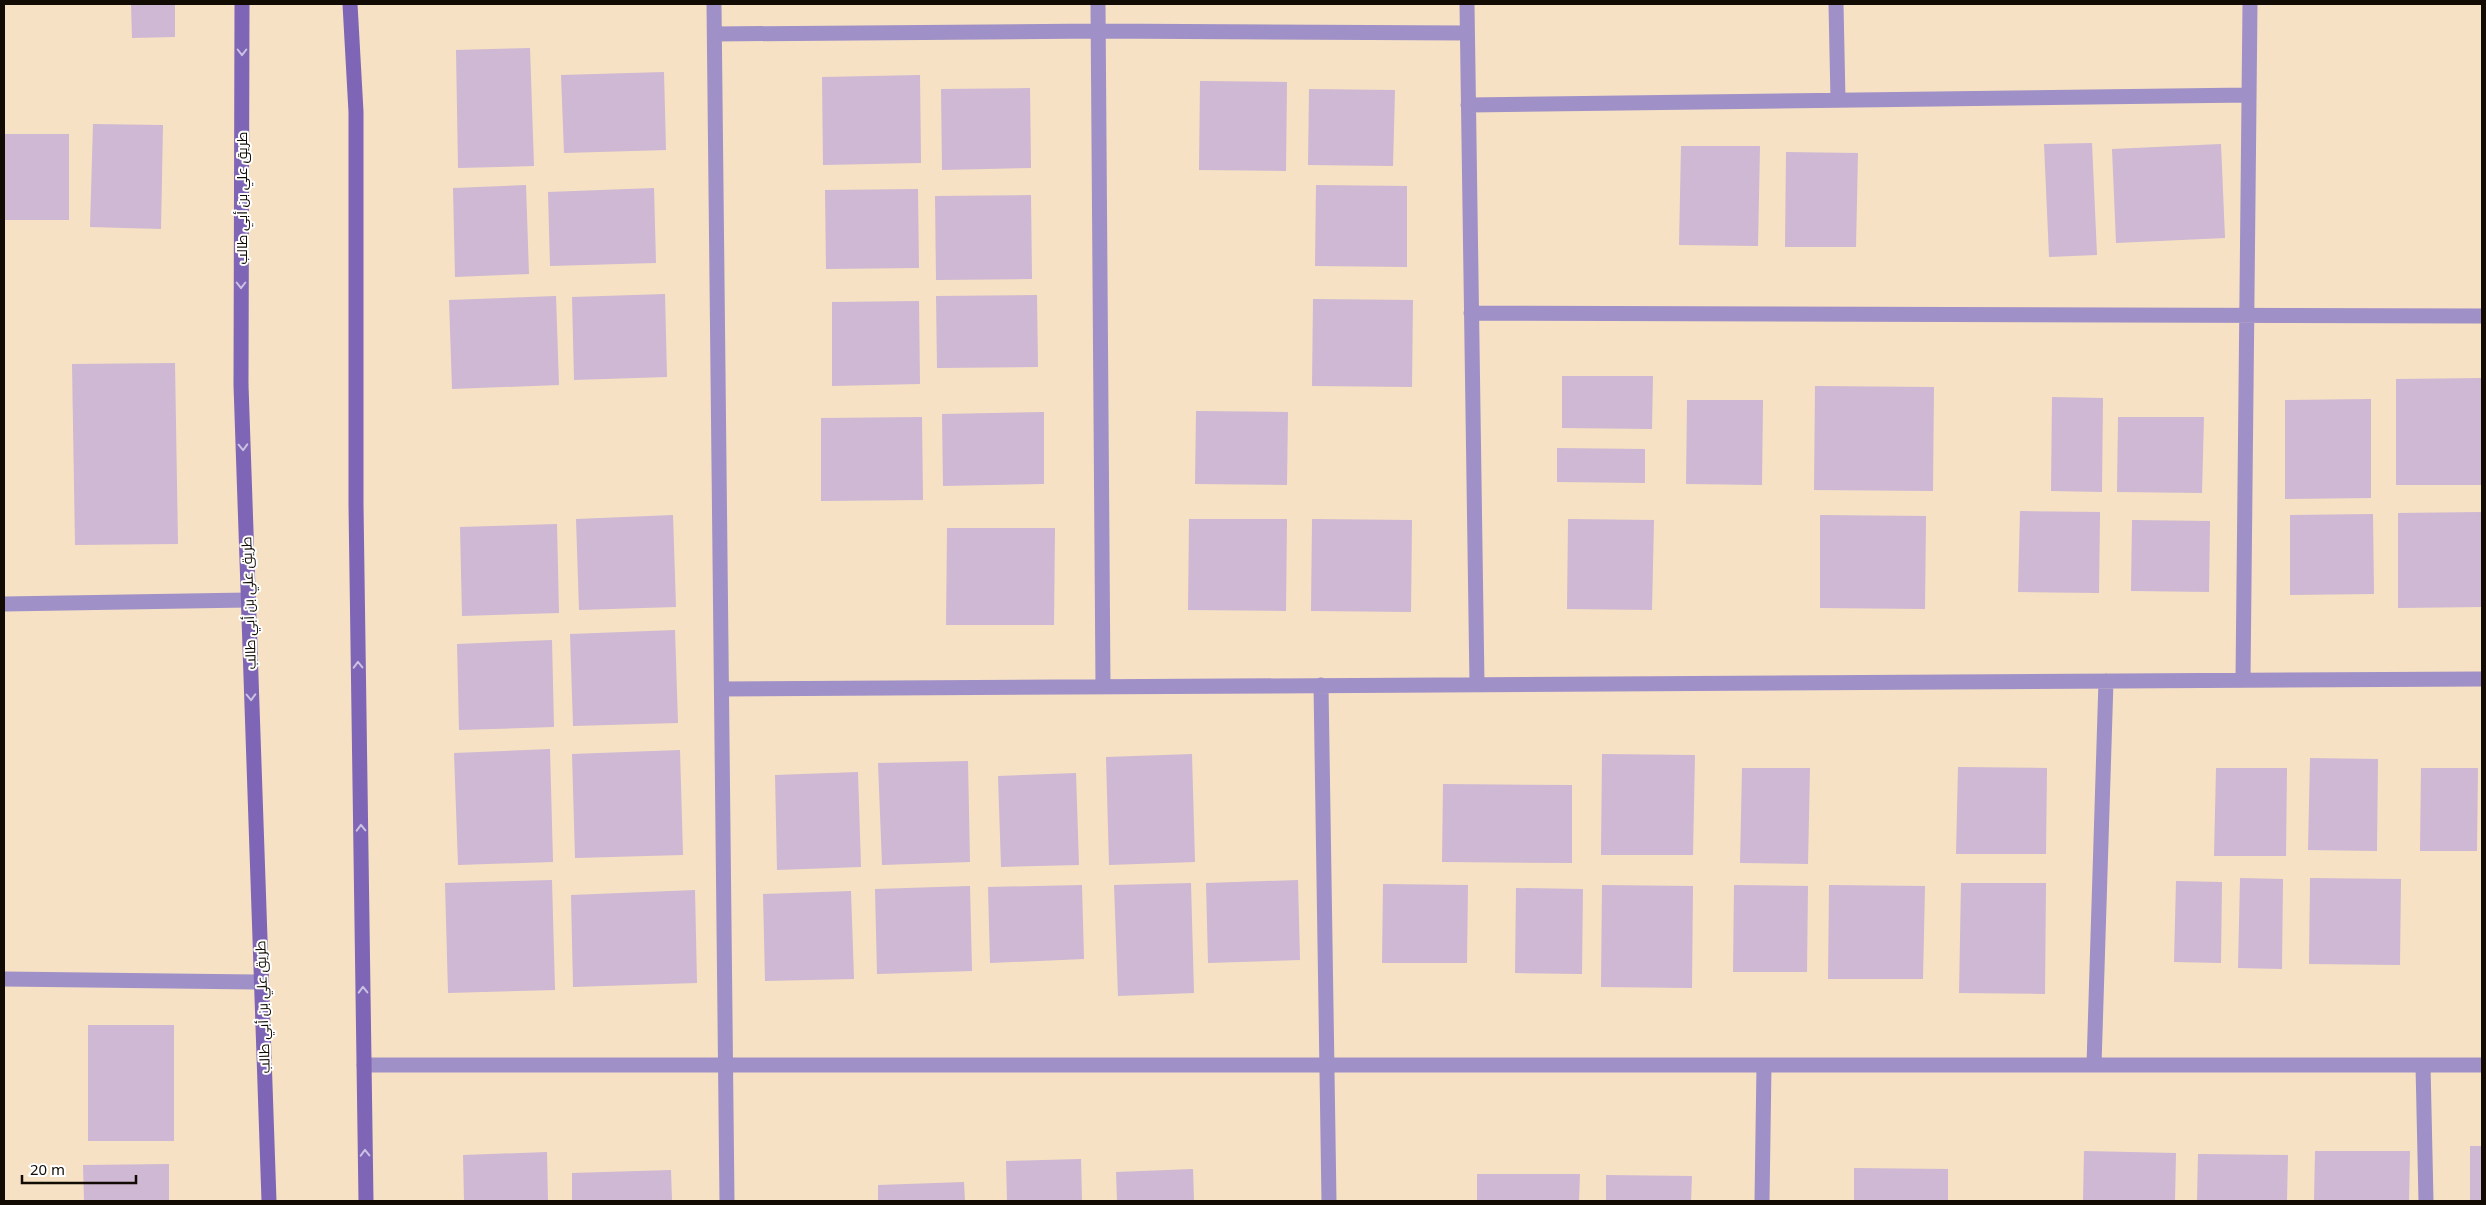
<svg xmlns="http://www.w3.org/2000/svg" width="2486" height="1205" viewBox="0 0 2486 1205" font-family="'Noto Sans',Cairo,sans-serif">
  <rect width="100%" height="100%" fill="#f6e1c4"/>
  <path fill="#ceb8d3" d="M131 4H175V37L132 38Z
    M530 48 534 166 458 168 456 50Z
    M664 72 666 150 564 153 561 75Z
    M920 75 921 163 823 165 822 77Z
    M1200 81 1287 82 1286 171 1199 170Z
    M1030 88 1031 168 942 170 941 89Z
    M1309 89 1395 90 1393 166 1308 165Z
    M93 124 163 125 161 229 90 227Z
    M4 134H69V220H4Z
    M2092 143 2097 255 2049 257 2044 144Z
    M2221 144 2225 238 2116 243 2112 149Z
    M1681 146H1760L1758 246 1679 245Z
    M1786 152 1858 153 1856 247H1785Z
    M526 185 529 274 455 277 453 188Z
    M1316 185 1407 186V267L1315 266Z
    M654 188 656 263 550 266 548 192Z
    M918 189 919 268 826 269 825 190Z
    M1031 195 1032 279 936 280 935 196Z
    M665 294 667 377 574 380 572 297Z
    M1037 295 1038 367 937 368 936 296Z
    M556 296 559 385 452 389 449 300Z
    M1313 299 1413 300 1412 387 1312 386Z
    M919 301 920 384 832 386V302Z
    M175 363 178 544 75 545 72 364Z
    M1562 376H1653L1652 429 1562 428Z
    M2482 378V485H2396V379Z
    M1815 386 1934 387 1933 491 1814 490Z
    M2052 397 2103 398 2102 492 2051 491Z
    M2371 399V498L2285 499V400Z
    M1687 400H1763L1762 485 1686 484Z
    M1196 411 1288 412 1287 485 1195 484Z
    M1044 412V484L943 486 942 414Z
    M922 417 923 500 821 501V418Z
    M2118 417H2204L2202 493 2117 492Z
    M1557 448 1645 449V483L1557 482Z
    M2020 511 2100 512 2099 593 2018 592Z
    M2482 512V607L2398 608V513Z
    M2373 514 2374 594 2290 595V515Z
    M673 515 676 607 579 610 576 519Z
    M1820 515 1926 516 1925 609 1820 608Z
    M1189 519H1287L1286 611 1188 610Z
    M1312 519 1412 520 1411 612 1311 611Z
    M1568 519 1654 520 1652 610 1567 609Z
    M2132 520 2210 521 2209 592 2131 591Z
    M557 524 559 613 462 616 460 527Z
    M947 528H1055L1054 625H946Z
    M675 630 678 723 573 726 570 634Z
    M552 640 554 727 459 730 457 644Z
    M550 749 553 862 458 865 454 753Z
    M680 750 683 855 575 858 572 754Z
    M1192 754 1195 862 1109 865 1106 757Z
    M1602 754 1695 755 1693 855H1601Z
    M2310 758 2378 759 2377 851 2308 850Z
    M968 761 970 862 882 865 878 763Z
    M1958 767 2047 768 2046 854H1956Z
    M1742 768H1810L1808 864 1740 863Z
    M2216 768H2287L2286 856H2214Z
    M2421 768H2478L2477 851H2420Z
    M858 772 861 867 777 870 775 775Z
    M1076 773 1079 865 1001 867 998 776Z
    M1443 784 1572 785V863L1442 862Z
    M2240 878 2283 879 2282 969 2238 968Z
    M2310 878 2401 879 2400 965 2309 964Z
    M552 880 555 990 448 993 445 883Z
    M1298 880 1300 960 1208 963 1206 883Z
    M2176 881 2222 882 2221 963 2174 962Z
    M1191 883 1194 993 1118 996 1114 885Z
    M1961 883H2046L2045 994 1959 993Z
    M1383 884 1468 885 1467 963H1382Z
    M1082 885 1084 959 990 963 988 887Z
    M1602 885 1693 886 1692 988 1601 987Z
    M1734 885 1808 886 1807 972H1733Z
    M1829 885 1925 886 1923 979H1828Z
    M970 886 972 971 877 974 875 889Z
    M1516 888 1583 889 1582 974 1515 973Z
    M695 890 697 983 573 987 571 895Z
    M851 891 854 979 765 981 763 894Z
    M88 1025H174V1141H88Z
    M2470 1146H2482V1201H2470Z
    M2084 1151 2176 1153 2175 1201H2083Z
    M2315 1151H2410L2409 1201H2314Z
    M547 1152 548 1201H464L463 1155Z
    M2198 1154 2288 1155 2287 1201H2197Z
    M1081 1159 1082 1201H1007L1006 1161Z
    M169 1164V1201H84L83 1165Z
    M1854 1168 1948 1169V1201H1854Z
    M1193 1169 1194 1201H1117L1116 1172Z
    M671 1170 672 1201H572V1173Z
    M1477 1174H1580L1579 1201H1477Z
    M1606 1175 1692 1176 1691 1201H1606Z
    M964 1182 965 1201H878V1185Z"/>
  <g fill="none" stroke-linecap="round" stroke-linejoin="round">
    <path stroke="#9f90c7" stroke-width="15" d="M714 4 727 1201
      M1098 4 1103 687
      M1467 4 1477 684
      M1836 4 1838 100
      M715 34 1098 31 1467 33
      M1468 105 2249 95
      M1471 313 2482 316
      M4 604 248 600
      M2243 680 2250 4
      M1321 685 1329 1201
      M722 689 2482 679
      M4 979 261 982
      M364 1065H2482
      M2094 1065 2106 681
      M2423 1065 2426 1201
      M1762 1201 1764 1065"/>
    <path stroke="#7e65b6" stroke-width="15" d="M242 4 241 385 269 1201
      M350 4 356 112V505L366 1201"/>
  </g>
  <defs><path id="oneway-chevron" d="M-2-3.5L2.5 0L-2 3.5" fill="none" stroke-width="1.6" stroke-linecap="round" stroke-linejoin="round" transform="scale(1.25)"/></defs>
  <g stroke="#cbc1e2">
    <use href="#oneway-chevron" transform="translate(242 52) rotate(90)"/>
    <use href="#oneway-chevron" transform="translate(241 285) rotate(90)"/>
    <use href="#oneway-chevron" transform="translate(243 447) rotate(88)"/>
    <use href="#oneway-chevron" transform="translate(358 665) rotate(-91)"/>
    <use href="#oneway-chevron" transform="translate(251 697) rotate(88)"/>
    <use href="#oneway-chevron" transform="translate(361 828) rotate(-91)"/>
    <use href="#oneway-chevron" transform="translate(363 990) rotate(-91)"/>
    <use href="#oneway-chevron" transform="translate(365 1153) rotate(-91)"/>
  </g>
  <g text-anchor="middle" dominant-baseline="central" stroke-width="4" stroke-linejoin="round" paint-order="stroke">
    <g font-size="14" fill="#120b03" stroke="#fff">
      <text transform="translate(241 198) rotate(-90)">طريق علي بن أبي طالب</text>
      <text transform="translate(248 603) rotate(-92)">طريق علي بن أبي طالب</text>
      <text transform="translate(262 1007) rotate(-92)">طريق علي بن أبي طالب</text>
    </g>
  </g>
  <rect width="2486" height="1205" fill="none" stroke="#120b03" stroke-width="10"/>
  <path d="M22 1175v8h114v-8" fill="none" stroke="#120b03" stroke-width="2.5"/>
  <text x="30" y="1175" font-size="15" fill="#120b03" stroke="#ffffff" stroke-width="4" paint-order="stroke">20 m</text>
</svg>
